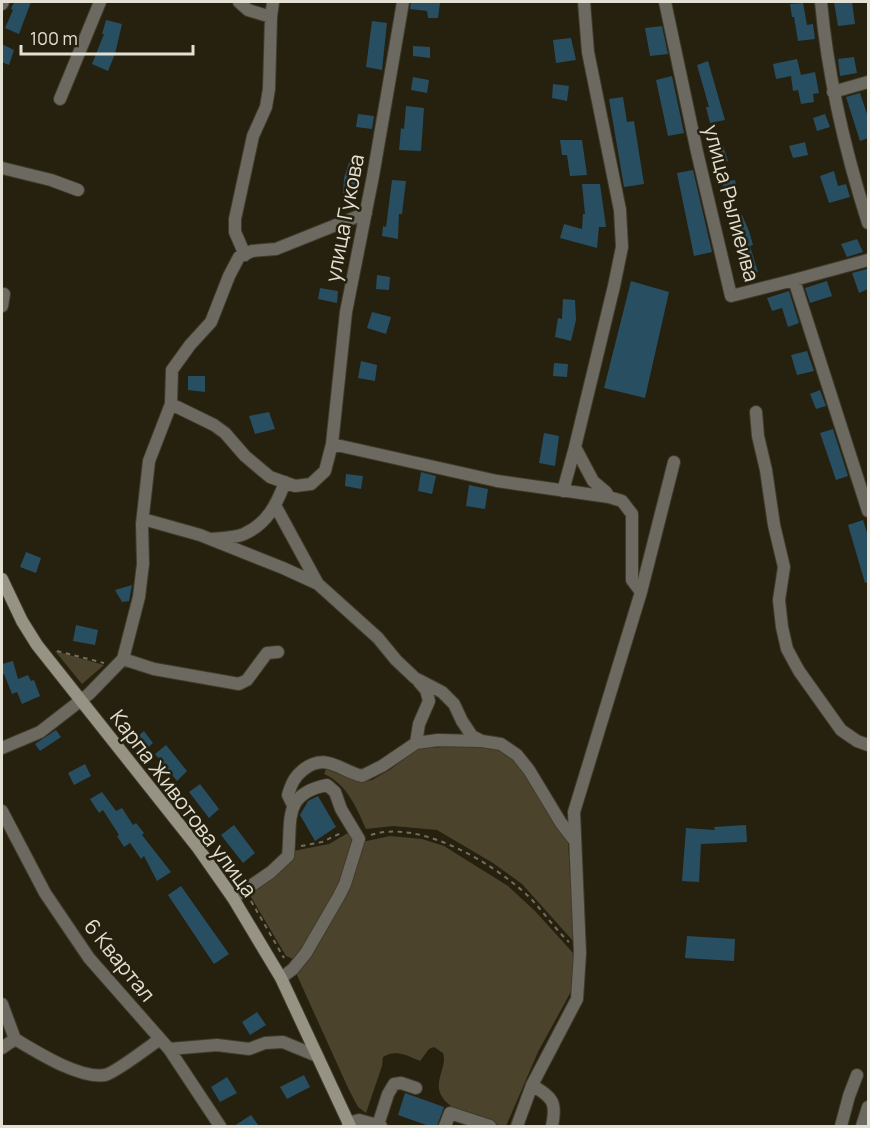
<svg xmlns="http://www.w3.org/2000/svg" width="870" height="1128" viewBox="0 0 870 1128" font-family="Manrope,sans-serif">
  <rect width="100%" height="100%" fill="#26200e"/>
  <path fill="#4b432c" d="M55 651 104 665 82 684Z
    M442 747C454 747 488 744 498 748 520 756 550 820 568 841L574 942 522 884 493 863 437 830 393 826 366 829C356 807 347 784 324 774L326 769 360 782 372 780 391 769 418 748Z
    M348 833 355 838 342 883 310 939 293 959 286 956 248 892 293 851 329 844Z
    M390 836 422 839 444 846 508 886 535 911 574 954V986L538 1052 506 1126C487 1124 442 1111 439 1089 437 1077 447 1065 443 1053L434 1047 429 1049 420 1061C407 1056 397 1049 383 1057L382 1066 366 1113 358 1107 349 1090 296 973 362 842Z"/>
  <path fill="#284e62" d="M14 2H31L19 34 5 28 13 10 11 9Z
    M411 2 440 3 438 18H428L427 11 410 9Z
    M834 2H852L855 24 838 26Z
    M803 3 807 25 813 24 815 39 798 41 794 17H792L790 4Z
    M106 20 122 24 115 54 108 71 92 64 104 34H102Z
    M372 21 387 23 382 70 366 67Z
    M662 26 668 54 650 56 645 28Z
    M571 38 576 60 556 63 553 40Z
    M2 44 14 50 9 65 2 62Z
    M413 46 430 47V58L413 56Z
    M854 57 857 73 840 76 838 59Z
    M797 59 801 75 815 72 819 93 813 94 814 102 801 104 798 90 793 91 791 76 776 79 773 64Z
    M708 61 725 120 710 123 706 107H709L697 65Z
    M672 76 684 133 668 136 656 80Z
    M413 77 429 80 427 93 411 90Z
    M553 84 569 86 567 101 552 98Z
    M860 93 868 117V138L860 141 846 97Z
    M623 97 627 122 634 121 644 184 624 187 609 99Z
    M406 106 424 108 421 151 399 150 401 128 404 129Z
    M358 114 374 116 372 129 356 127Z
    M825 114 830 127 817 131 813 118Z
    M560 140H582L587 175 570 176 567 155H562Z
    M805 142 808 155 793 158 789 146Z
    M723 146 728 161 717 164 713 148Z
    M351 156 361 160 356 176 355 194 343 193 344 178Z
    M693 170 712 252 694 256 677 173Z
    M834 171 838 186 846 184 850 197 829 203 820 176Z
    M392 180 406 181 402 214H399L398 239 382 236 383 226 386 227Z
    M735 180 737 188 724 191 722 182Z
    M582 184H600L606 227H599L597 248 560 238 564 224 582 229 583 214H585Z
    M742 215 749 231 753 245 750 246 758 272 744 277 736 235 730 219Z
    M857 239 863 252 847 257 841 244Z
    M867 269 868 289 859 293 852 273Z
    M377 275 390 277 389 290 376 289Z
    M631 281 669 292 645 398 604 388Z
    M827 281 832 296 810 303 805 288Z
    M320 288 338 291 337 303 318 299Z
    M789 291 799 323 788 327 782 308 772 311 767 298Z
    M563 299 575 300 576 320 571 341 555 337 558 318 562 319Z
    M372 312 391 317 386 334 367 328Z
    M807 351 814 371 797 375 791 355Z
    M361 361 377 365 375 381 358 378Z
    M554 363 568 364 567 377 553 376Z
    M188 376H205V392L188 390Z
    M820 390 826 406 816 409 810 394Z
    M269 412 275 429 255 434 249 416Z
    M833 429 848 476 836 480 820 433Z
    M544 433 559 436 555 466 539 463Z
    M421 472 436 476 432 494 418 491Z
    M346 474 363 476 361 489 345 486Z
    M469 485 488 489 485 509 466 506Z
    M863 520 868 536V582L865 583 848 525Z
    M26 552 41 558 36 573 20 567Z
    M132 585 129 601 122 602 115 590Z
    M76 625 98 630 95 645 73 641Z
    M13 661 18 679 28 675 31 681 34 680 40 696 22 704 17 692 12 694 4 674 2 675V664Z
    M56 730 61 737 40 751 35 744Z
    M144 731 153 743 146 749 137 737Z
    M166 745 187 771 177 781 155 754Z
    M85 764 91 776 74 785 68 773Z
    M200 784 219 809 209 818 189 792Z
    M102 792 116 811 122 808 133 825 136 823 144 833 142 835 171 872 157 881 144 856 141 859 130 843 124 847 117 836 119 835 103 810 99 813 90 799Z
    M318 796 336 827 315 841 300 815 308 801Z
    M234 825 255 853 243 863 221 835Z
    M746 825 747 842 701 844 699 882 682 881 686 828 715 830 714 827Z
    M181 886 229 954 214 964 168 895Z
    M687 936 735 939 734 961 685 958Z
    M257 1012 266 1025 250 1035 242 1022Z
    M304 1075 310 1087 287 1099 280 1087Z
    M227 1077 237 1093 220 1102 211 1087Z
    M405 1093 444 1107 437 1126H429L398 1115Z
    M251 1115 259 1126H234Z"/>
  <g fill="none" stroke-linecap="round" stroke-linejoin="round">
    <g stroke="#403b2a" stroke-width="14">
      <path id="street" d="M239 2 248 10 271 17 273 2
        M665 2 697 152 731 296 794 280 868 511
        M821 2C828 78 845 151 868 223
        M2 4 3 2
        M833 92 868 82
        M60 99 100 2
        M2 168 51 180 78 190
        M245 255 235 232V219L253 136 266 107 269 89 271 17
        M794 280 868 260
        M2 306 4 294
        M171 404 214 425 225 433 245 456 270 477 295 486 311 484 325 471 332 444 346 312 373 176 403 2
        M756 412 758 436 766 470 774 525 784 567 779 600 782 627 787 649 799 671 841 730 857 741 868 745
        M332 444 497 481 609 497 606 492 593 481 575 447 614 286 622 247 620 210 588 52 584 2
        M563 491 575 447
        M609 497 622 501 632 514V580L641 592
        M276 507 318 584
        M143 519 200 535 283 568 318 584 378 638 396 660 415 678 442 692 454 704 462 721 472 736 482 741 501 744 517 755 529 770 561 823 575 841
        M211 539C221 538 235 538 244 534 267 524 277 504 285 482
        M123 659 154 669 239 684 247 680 267 653 278 652
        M416 743 438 740 480 741
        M2 748 40 732 89 694 123 659 139 597 143 564 142 524 149 461 171 404 172 370 190 345 211 322 229 276 239 257 252 251 276 249 366 213
        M293 805 288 795C291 785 294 777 303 770 325 752 339 770 362 776L382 766 416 743 419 724 429 701 426 690 419 682
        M2 811 45 893 89 958 169 1049 220 1126
        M233 898 271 872 288 856C292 820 282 794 327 785L335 792 341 809 359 839 345 884 339 896 306 953 293 969 281 978
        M2 1004 15 1039 2 1048
        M15 1039C37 1052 79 1079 105 1075 115 1073 150 1046 160 1039
        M169 1049 217 1045 249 1049 265 1043 283 1042 317 1056
        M532 1085C553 1098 557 1102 552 1126
        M348 1123 359 1120 381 1126
        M378 1125 388 1094 394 1084 401 1083 416 1088
        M445 1126 450 1113 490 1126
        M517 1126 532 1085 577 999 580 953 574 812 641 592 674 462
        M841 1126 849 1096 857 1075
        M862 1126 868 1107"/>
    </g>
    <g stroke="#403b2a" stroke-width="14">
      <path id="secondary" d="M2 579 22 621 37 645 198 848 233 898 281 978 350 1126"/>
    </g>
    <path stroke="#736e5f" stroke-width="2" stroke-dasharray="4.5 4.5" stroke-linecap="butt" d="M57 651 104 663
      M371 835C419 819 491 862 526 894 541 908 553 927 569 942
      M301 846 322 842 341 833
      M225 864 238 881
      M251 901 284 958"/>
    <use href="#street" stroke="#6c6960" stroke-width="12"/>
    <use href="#secondary" stroke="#979384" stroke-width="12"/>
  </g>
  <g text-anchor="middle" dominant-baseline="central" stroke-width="5" stroke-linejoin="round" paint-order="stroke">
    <g font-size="21" fill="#e2dfd3" stroke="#26200e">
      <text transform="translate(732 203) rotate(75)">улица Рылиеива</text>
      <text transform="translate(344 218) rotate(-79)">улица Гукова</text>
      <text transform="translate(184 803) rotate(53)">Карпа Животова улица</text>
      <text transform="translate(120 960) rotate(51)">6 Квартал</text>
    </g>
  </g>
  <rect width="870" height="1128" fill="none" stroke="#e2dfd3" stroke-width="6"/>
  <path d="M21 45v9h172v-9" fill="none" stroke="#e2dfd3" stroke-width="3"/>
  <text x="30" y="45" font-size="18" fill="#e2dfd3" stroke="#26200e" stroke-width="4.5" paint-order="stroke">100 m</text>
</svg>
